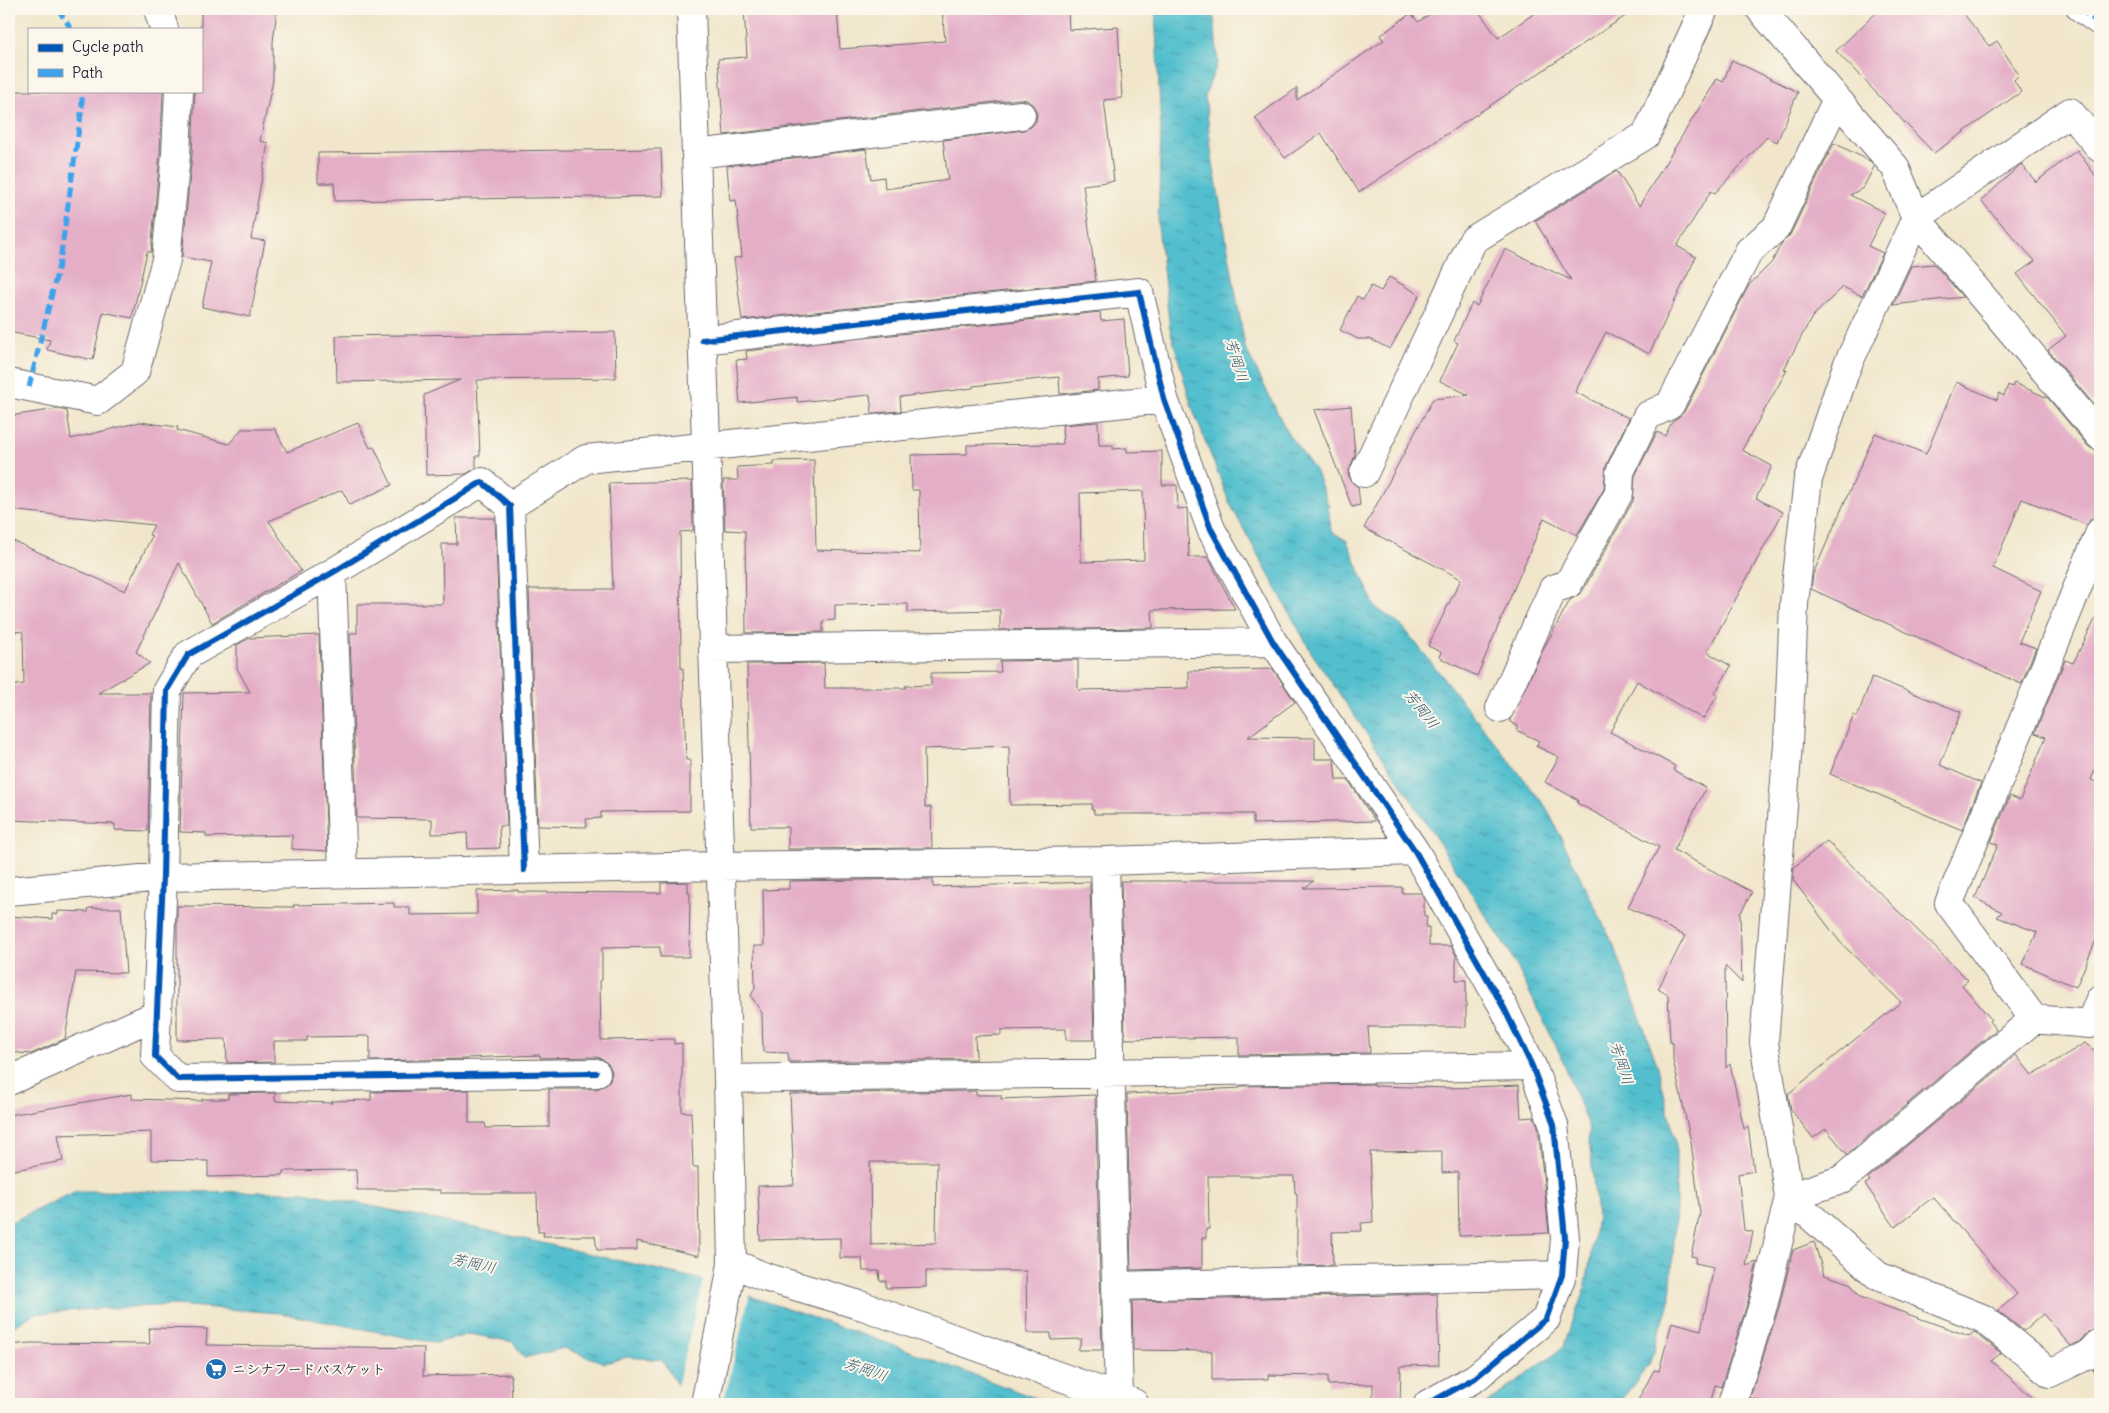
<svg xmlns="http://www.w3.org/2000/svg" width="2109" height="1413" viewBox="0 0 2109 1413" font-family="Delius,'Klee One',sans-serif">
  <defs>
    <pattern id="water-ripples" width="26" height="14" patternUnits="userSpaceOnUse" patternTransform="scale(1.25)"><rect width="26" height="14" fill="#53bfce"/><path d="M2 4q2-2 4 0t4 0M15 11q2-2 4 0t4 0" fill="none" stroke="#449ba8"/></pattern>
  </defs>
  <rect width="100%" height="100%" fill="#fbf7ec"/>
  <filter id="ink" filterUnits="userSpaceOnUse"><feTurbulence type="fractalNoise" baseFrequency=".02" numOctaves="2"/><feDisplacementMap in="SourceGraphic" scale="10" xChannelSelector="R" yChannelSelector="G"/><feConvolveMatrix kernelMatrix="1 2 1 2 8 2 1 2 1" color-interpolation-filters="sRGB"/></filter>
  <filter id="wash" filterUnits="userSpaceOnUse"><feTurbulence type="fractalNoise" baseFrequency=".0096" numOctaves="4" result="noise"/><feDisplacementMap in="SourceGraphic" scale="20" xChannelSelector="R" yChannelSelector="G"/><feGaussianBlur stdDeviation="1.12" result="paint"/><feColorMatrix in="noise" values="0 0 0 0 0 0 0 0 0 0 0 0 0 0 0 0 0 1.4 0 .05"/><feComposite in="paint" operator="in"/></filter>
  <g filter="url(#wash)">
    <rect width="100%" height="100%" fill="#f1e6cb"/>
    <path fill="url(#water-ripples)" stroke="#3a7084" d="M1155 9H1213L1218 62 1205 95 1212 157 1245 347 1288 434 1315 470 1328 504 1331 531 1347 541 1375 607 1403 627 1546 807 1616 950 1658 1067 1676 1146V1210L1670 1299 1649 1365 1618 1404H1486L1563 1347 1586 1285 1597 1217 1588 1126 1560 1054 1510 953 1403 787 1311 652 1230 504 1192 407 1170 329 1158 226 1161 129Z
      M76 1191 305 1192 494 1232 703 1280 907 1350 1051 1404H741L677 1385 662 1360 628 1357 605 1363 564 1348 524 1358 513 1342 470 1334 436 1343 279 1313 175 1305 91 1309 34 1314 9 1329V1223Z"/>
    <path fill="#f1e6cb" d="M704 1277 750 1293 724 1401 677 1387Z"/>
    <g id="blocks">
      <path fill="#e4aec7" fill-rule="evenodd" d="M201 9H277L273 42V80L260 141 268 143 251 239 265 241 250 317 202 307 211 262 182 257 192 155 195 91H201Z
        M744 9H837L840 49 945 41 942 9H1068L1069 30 1118 27 1122 98 1104 100 1114 181 1083 185 1096 281 742 320 734 258 742 257 736 200 730 201 727 166 866 149 871 179 884 177 885 189 948 180 943 140 1023 130 1031 127 1036 121 1037 114 1033 105 1027 100 1019 99 724 135 718 59 747 57Z
        M1438 9H1477L1498 38 1541 9H1636L1359 192 1321 133 1285 158 1255 118 1297 88V100L1384 40 1380 36 1411 13 1418 22Z
        M1880 9H1960L1989 46 1997 41 2019 75 2014 80 2021 92 1934 153 1836 51Z
        M1732 60 1798 92 1777 142 1767 137 1715 193 1711 191 1677 246 1696 257 1649 354 1606 332 1575 392 1620 414 1619 415 1620 414 1629 418 1606 466 1604 489 1577 535 1544 518 1477 676 1439 657 1441 652 1428 646 1461 579 1364 528 1433 399 1469 395 1440 381 1458 343 1454 341 1472 303 1477 306 1505 249 1571 280 1535 221 1617 171 1639 206 1717 79 1723 82Z
        M9 91H163L160 153 151 252H147L132 318 103 312 93 360 47 350 50 340 9 332Z
        M1834 143 1870 161 1874 167 1863 188 1850 195 1885 213 1868 246 1883 253 1862 296 1843 287 1812 317 1784 369 1787 370 1742 450 1772 466 1756 498 1783 512 1707 652 1731 666 1715 693 1718 695 1703 719 1637 681 1610 732 1675 766 1673 770 1706 788 1674 850 1752 892 1740 914 1742 983 1725 966 1726 1068 1730 1064 1744 1129 1748 1126 1754 1171 1738 1174 1744 1230 1753 1232 1746 1266 1757 1262 1749 1298 1721 1387 1715 1385 1710 1404H1636L1654 1370 1659 1371 1672 1322 1701 1330 1714 1267 1695 1263 1696 1257 1691 1256 1700 1213 1691 1142 1673 1060V1043H1670L1668 995 1658 989 1685 936 1628 907 1659 847 1577 803 1578 800 1545 782 1559 757 1536 746 1539 741 1516 730 1518 726 1510 722V719L1544 648 1570 600 1582 592 1633 501 1635 476 1657 432 1665 436 1672 422 1684 412 1749 285 1772 262 1781 244 1790 235Z
        M661 149 663 196 335 201 334 183H318V153Z
        M2077 150 2100 182V412L2048 350 2066 336 2017 274 2035 261 1981 201 2021 164 2036 182Z
        M1934 264 1963 297 1893 305 1911 266Z
        M1389 277 1420 295 1390 349 1370 339H1358L1340 330 1357 296 1363 300 1371 286 1381 291Z
        M1100 312 1101 321 1124 319 1128 376 1098 379V390L1060 394 1059 377 973 386V388L900 397 901 411 872 413 870 395 797 402V397L740 403 736 360 747 359 746 351Z
        M615 332 616 378 477 380 480 456H476V468L466 474 426 475 424 395 460 380 337 382 336 336Z
        M1956 382 1997 400 1999 393 2004 396 2008 385 2012 387 2014 383 2048 398 2088 446 2094 450 2100 451V517L2091 519 2087 525 2022 499 1993 568 2041 591 2019 642 2036 648 2021 684 1811 589 1813 574 1875 433 1926 454Z
        M1351 406 1355 455 1348 474 1352 482 1358 487 1360 505 1352 507 1314 410Z
        M58 409 67 411 71 439 140 422 178 427 177 430 229 444 242 429H275L287 452 358 423 370 448 374 447 392 485 350 505 342 490 269 521 301 571 212 623 179 563 136 652 150 663 98 693H151L148 831 115 830V824L9 820V686L24 684 23 632 9 631V539L125 591 152 536 149 535 154 525 9 510V416Z
        M1098 422 1099 445H1113V449L1127 448V452L1162 451V485H1177L1178 509 1187 508 1189 557H1208L1235 609 1152 610 1153 628 1000 630V610L908 612V604L835 605V620L823 621V632L746 633 745 531 725 530 723 480H738L737 467 774 465V461L814 460 816 550 920 553 919 490H912L911 455 967 454V445L1063 444 1062 425ZM1143 491 1144 560 1081 562 1080 493Z
        M692 481 693 531 680 532 681 668H683L686 760H690V811L601 812V818L586 819 587 827 538 826 529 589H613L609 483Z
        M456 518H495L507 826H499L500 848 468 849 467 833 432 834V819L357 818 350 633H357V604H443L442 544H457Z
        M2100 610V758L2091 780 2100 784V931L2076 987 2023 964 2037 932 1997 917 2002 912 1975 898 1998 845 1991 842 2010 796 2020 800 2046 737 2035 733 2065 660 2073 663Z
        M319 635 327 851 292 849V835L206 837V833L180 832 184 693 250 692 237 668V645L250 638Z
        M1078 660V690L1189 688V671L1273 669 1295 702 1248 737 1315 738V759H1334L1336 780H1348L1375 821 1253 824V814H1094V810H1092V804L1010 805 1009 746 924 749 925 807H931L932 848 788 849V827H751L747 664 824 663 825 688H906L905 686 931 685V673L1001 672 1000 661Z
        M1872 677 1961 712 1940 765 1981 783 1962 830 1830 774 1854 715 1857 717Z
        M1827 841 1968 980 1962 985 1991 1019 1989 1021 1996 1030 1847 1154 1826 1129 1813 1138 1791 1110 1788 1094 1901 1002 1840 942 1793 880 1794 867Z
        M933 879V887L1090 882 1094 1040H1066V1029L1001 1030V1035L975 1036 976 1059 789 1062 788 1053 763 1052 762 1013 751 996 755 987 754 946H764L763 890 789 889V881Z
        M1121 881H1314L1304 888 1402 887V893H1421L1424 898V916H1427L1426 928 1429 927V946H1451L1456 955V980H1466V1027H1368L1370 1053 1239 1055V1037L1125 1039Z
        M688 882V893H690L689 957H660V947L602 948V980H600L601 1040 674 1039V1044L682 1043V1112H691L693 1167H698L699 1256 637 1241V1250H597L595 1236H543L544 1232H538L537 1193H440V1190H357L356 1170 283 1171V1175L208 1177V1161L151 1160V1132L58 1135 63 1161 9 1171V1115L132 1094V1099L202 1101V1099H228V1094L275 1093V1101L332 1103V1101L371 1100V1092L469 1090V1123H485L486 1128 549 1127V1089H596L604 1086 610 1080 612 1072 609 1065 603 1059 596 1057 540 1058V1055L468 1058V1059L370 1061V1036L307 1037V1041H274V1062L227 1063 226 1039 177 1040V906L294 907 293 905 394 903V907H410V915L477 914V891L518 890V892L661 893V883Z
        M89 908H121L126 973 76 972 65 1039 31 1054 9 1052V916L52 919V914H58V911L88 912Z
        M2085 1043 2100 1055V1327L2089 1331 2079 1342 2071 1346 2043 1314 2024 1331 1998 1311 2017 1294 1933 1197 1895 1227 1865 1184 1870 1181 1868 1178 2016 1055 2032 1075Z
        M1374 1084V1086L1451 1088 1519 1085 1521 1118 1534 1117 1538 1126 1549 1233 1459 1236 1458 1172 1442 1173V1151L1370 1152 1373 1222 1361 1223 1362 1231 1332 1232 1333 1265 1297 1266V1193H1295L1294 1176H1208L1209 1229H1206V1238H1202V1268L1131 1270 1127 1094 1240 1088V1086Z
        M976 1091V1095H1001V1099L1095 1095 1102 1350H1078L1082 1339 1051 1340V1333H1027L1026 1271H926V1287L886 1288V1281H880L879 1271H863L862 1258H840V1238L760 1240 758 1186 794 1185 790 1094ZM870 1162H937L936 1243 871 1245Z
        M1814 1242 1824 1275 1850 1283 1860 1297 1969 1336 1974 1332 1976 1333 2001 1353 1991 1361 2040 1404H1769L1750 1398 1779 1307 1793 1250Z
        M1437 1294 1439 1365 1401 1366 1400 1404H1373V1384L1328 1385V1376L1268 1375V1379L1212 1380V1351L1133 1350 1132 1301Z
        M149 1328 207 1329 206 1345 424 1348 423 1376 511 1374 512 1404H9V1345L31 1343 150 1344Z
        M2100 1365V1379L2093 1370Z"/>
    </g>
  </g>
  <g filter="url(#ink)">
    <use href="#blocks" fill-opacity="0" stroke="#6a676d" stroke-width="1"/>
    <g fill="none" stroke-linecap="round" stroke-linejoin="round">
      <g stroke="#6a676d" stroke-width="26">
        <path id="pedestrian" d="M2079 9 2100 24"/>
      </g>
      <g stroke="#6a676d" stroke-width="30">
        <path id="minor" d="M158 9 164 29
          M691 9 728 1079 732 1263 729 1282
          M1760 9 1895 167 1916 218 2100 436
          M696 154 1021 115
          M702 340 1139 292 1164 399 1211 529 1273 642 1415 851 1504 1008 1532 1066 1554 1125 1565 1238 1562 1275 1546 1319 1475 1378 1428 1404
          M9 383 98 401 135 372 166 260 176 154 179 91
          M1364 473 1473 240 1646 135 1704 9
          M510 506 586 459 1164 399
          M332 573 343 873
          M713 649 1273 642
          M1500 708 1553 589 1568 584 1619 493 1620 472 1647 416 1670 405 1749 251 1776 228 1837 99
          M1105 861 1119 1398
          M524 870 510 506 482 482 332 573 188 655 167 690 163 877 155 1056 178 1079 596 1073
          M9 891 163 877 720 866 1105 861 1415 851
          M2034 1019 2090 1024 2100 999
          M728 1079 1532 1066
          M9 1081 156 1015
          M1789 1197 1841 1180 2034 1019 1949 903 2100 532
          M1789 1197 1878 1276 1984 1319 2050 1373 2088 1355 2100 1342
          M732 1263 765 1277 863 1306 1134 1403
          M1116 1286 1562 1275
          M1732 1404 1764 1302 1789 1197 1764 1042 1788 744 1794 604 1808 479 1847 366 1916 218 2070 112 2100 148"/>
      </g>
      <g stroke="#6a676d" stroke-width="30">
        <path id="tertiary" d="M705 1404 729 1282"/>
      </g>
      <use href="#pedestrian" stroke="#fff" stroke-width="24"/>
      <use href="#minor" stroke="#fff" stroke-width="28"/>
      <use href="#tertiary" stroke="#fff" stroke-width="28"/>
      <path stroke="#3ea2ec" stroke-width="5" stroke-dasharray="10 5" stroke-linecap="butt" d="M58 9 71 29
        M2079 9 2100 24
        M29 387 60 261 82 107V91"/>
      <g stroke="#fbf7ec" stroke-width="9">
        <path id="cycleway" d="M702 340 1139 292 1164 399 1211 529 1273 642 1415 851 1504 1008 1532 1066 1554 1125 1565 1238 1562 1275 1546 1319 1475 1378 1428 1404
          M524 870 510 506 482 482 332 573 188 655 167 690 163 877 155 1056 178 1079 596 1073"/>
      </g>
      <use href="#cycleway" stroke="#0057b8" stroke-width="6"/>
    </g>
  </g>
  <defs>
    <g id="supermarket-disc" transform="scale(1.125)"><circle r="9.5" fill="#1f6fb2" stroke="#fbf7ec"/><path d="M-6-5.5h2.5l.6 2H6L4.5 2H-2.5L-4.4-4H-6ZM-1.5 3.2a1.3 1.3 0 1 0 .1 0ZM3 3.2a1.3 1.3 0 1 0 .1 0Z" fill="#fff"/></g>
  </defs>
  <g fill-rule="evenodd">
    <use href="#supermarket-disc" x="216" y="1369"/>
  </g>
  <g text-anchor="middle" dominant-baseline="central" stroke-width="4" stroke-linejoin="round" paint-order="stroke">
    <g font-size="14" font-weight="bold" fill="#22223b" stroke="#fbf7ec" text-anchor="start">
      <text x="232" y="1369">ニシナフードバスケット</text>
    </g>
    <g font-size="15" font-style="italic" fill="#33596e" stroke="#fbf7ec">
      <text transform="translate(1237 360) rotate(73)">芳岡川</text>
      <text transform="translate(1422 709) rotate(52)">芳岡川</text>
      <text transform="translate(1622 1063) rotate(72)">芳岡川</text>
      <text transform="translate(474 1263) rotate(13)">芳岡川</text>
      <text transform="translate(866 1369) rotate(19)">芳岡川</text>
    </g>
  </g>
  <rect width="2109" height="1413" fill="none" stroke="#fbf7ec" stroke-width="30"/>
  <rect x="28" y="28" width="175" height="65" fill="#fbf7ec" stroke="#a4a2a5"/>
  <rect x="38" y="44" width="25" height="8" fill="#0057b8" stroke="#a4a2a5"/>
  <text x="72" y="52" font-size="15" fill="#22223b">Cycle path</text>
  <rect x="38" y="69" width="25" height="8" fill="#3ea2ec" stroke="#a4a2a5"/>
  <text x="72" y="78" font-size="15" fill="#22223b">Path</text>
</svg>
